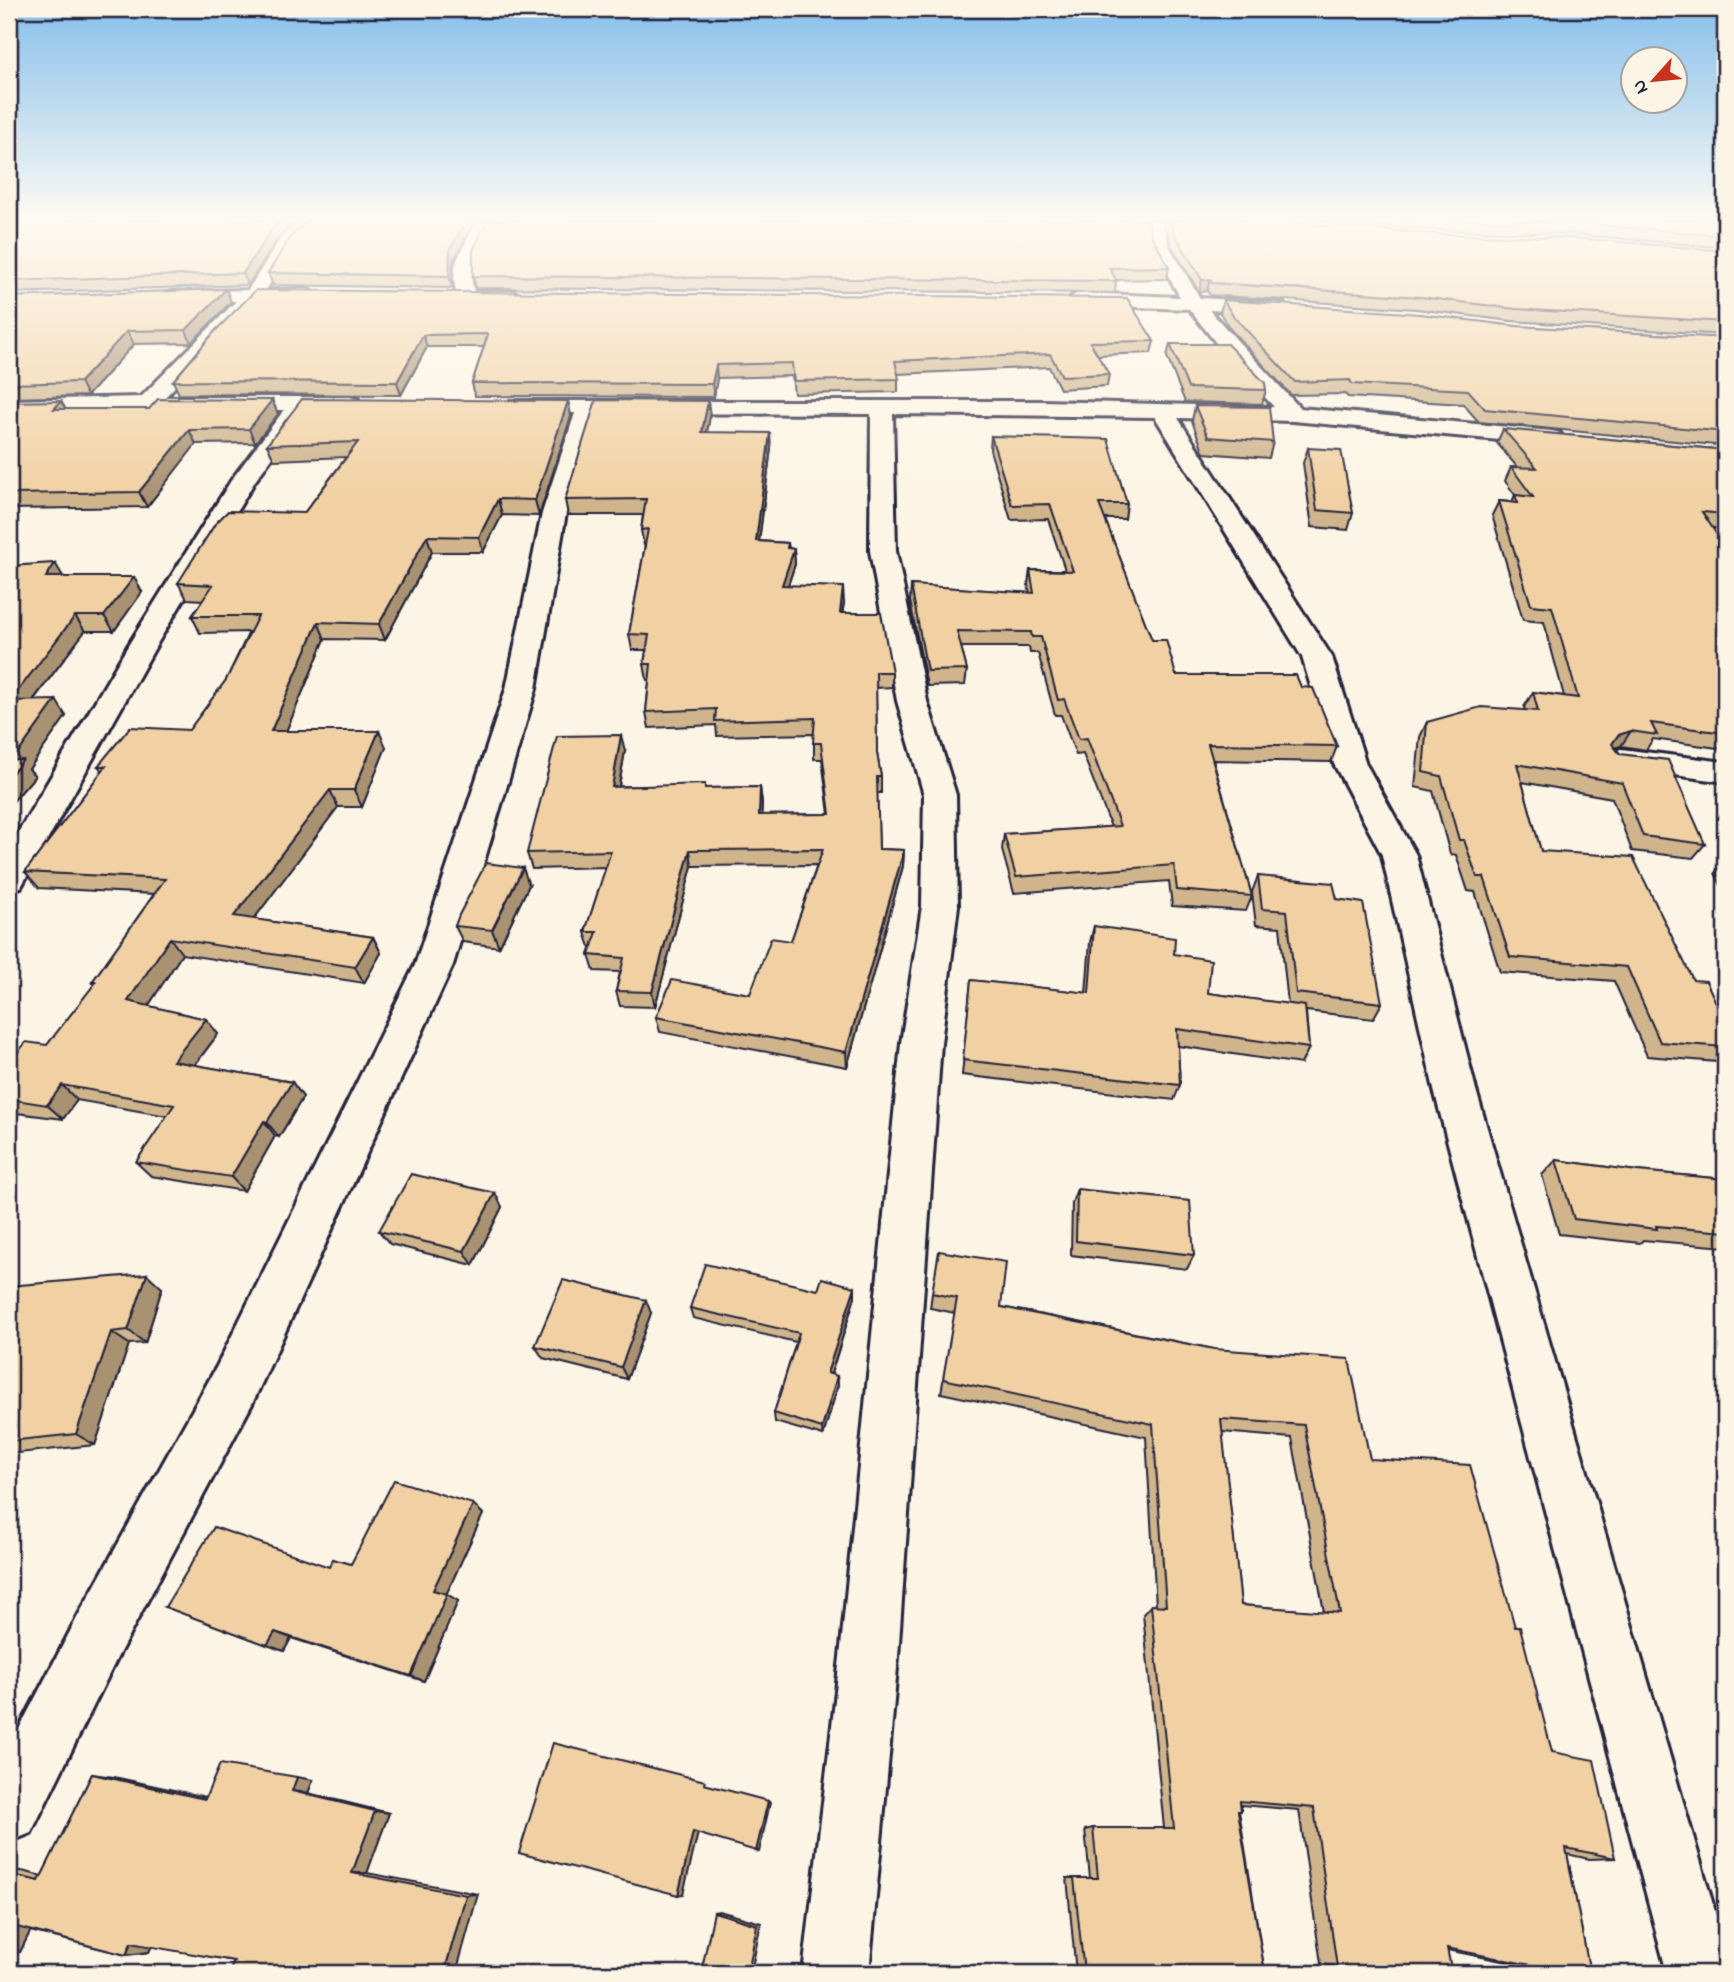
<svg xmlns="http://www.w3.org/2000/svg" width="1734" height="1982" viewBox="0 0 1734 1982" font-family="'Indie Flower',sans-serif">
  <rect width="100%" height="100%" fill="#fcf5e5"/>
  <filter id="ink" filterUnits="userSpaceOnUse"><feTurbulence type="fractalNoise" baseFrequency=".0143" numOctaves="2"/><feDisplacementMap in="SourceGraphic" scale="14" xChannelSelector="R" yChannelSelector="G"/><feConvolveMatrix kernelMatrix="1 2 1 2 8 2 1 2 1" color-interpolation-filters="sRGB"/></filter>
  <g filter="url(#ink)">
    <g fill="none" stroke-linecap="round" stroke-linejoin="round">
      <g stroke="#22223b" stroke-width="6">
        <path id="minor" d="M301 220H319L293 246 266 290 307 289 316 295 314 299 258 301 165 397H350L358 399 361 404 358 409 307 410 255 481 157 644 21 887 9 890V848L129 644 232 479 284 410H147L9 414V400L141 397 236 301 178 302 171 300 169 296 171 292 248 290 280 239Z
          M476 220H492C484 247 465 261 474 291H513L522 297 520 301 466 303 457 297C447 258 465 253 476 220Z
          M1146 220H1162L1169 246 1200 298 1283 303 1286 307 1283 311 1276 313 1209 310 1300 408 1552 431 1560 433 1563 438 1560 443 1552 445 1293 421 1178 418 1332 657 1366 764 1416 855 1476 1090 1725 1946V1973H1667L1434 1090 1382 855 1334 764 1302 657 1155 417 893 414 896 551 927 701 956 795 958 906 941 1043 898 1657 869 1973H803L840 1657 901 1043 922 906 924 795 897 701 870 551 871 414 597 413 566 513 536 689 453 965 253 1402 118 1656 31 1833 9 1842V1748L78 1616 217 1366 415 965 506 689 542 513 575 413H518L510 411 507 406 510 401H1042L1274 407 1224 353 1189 309 1077 305 1068 299 1077 293 1180 297 1152 246Z
          M1322 220H1339L1330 232 1324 233 1316 228Z
          M1621 749 1725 762V782L1610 766 1605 759 1610 752Z"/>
      </g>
      <use href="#minor" fill="#fcf5e5" fill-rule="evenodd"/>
    </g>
    <path fill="#cfb48c" stroke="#22223b" stroke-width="2" fill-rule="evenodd" d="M9 220H298L278 238 248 285 9 293Z
      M307 220H475L453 261 452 288 273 285 268 273Z
      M1163 220H1246L1438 234 1725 251V335L1511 321 1416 309 1210 295 1207 291 1199 292 1171 245Z
      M1305 220H1725V248L1571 234 1434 230Z
      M1151 235 1169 267 1167 279 1116 280 1115 293 476 288 473 276Z
      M226 289 231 302 191 343 134 344 87 396 9 398V297Z
      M1223 300 1516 326 1725 338V446L1479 422 1463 404 1348 397 1345 394 1291 395 1231 330 1220 313Z
      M216 330 1154 341 1151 353 1097 355 1109 374 1107 386 1060 389 1049 367 898 374V392L794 394 792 376 717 378 714 397 475 396 472 383 484 347H427L401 395 179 394 173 381Z
      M1170 344 1266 390 1262 404 1185 402 1167 357Z
      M272 400 278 414 255 443 196 444 147 507 9 509V402L66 409H149Z
      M568 401 571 416 539 516 502 515 483 552H432L385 640 325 639 286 731 386 747 362 807H338L254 919 373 937 381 953 364 983 182 954 148 1006 206 1019 218 1034 195 1065 292 1082 303 1097 279 1137 275 1136 244 1191 151 1176 136 1162 167 1116 77 1100 63 1119 9 1112V1064L47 1045 94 985 92 982 154 894 39 888 25 872 102 771 98 766 189 730 226 680 249 632 200 633 192 616 203 600 187 599 178 583 304 513 346 457 274 460 267 445Z
      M1195 406 1273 442 1269 458 1204 453 1192 421Z
      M710 416 707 432 771 448 759 541 788 543 789 548 794 549 795 564 788 585 844 603 842 613 892 672V687L876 688 877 753 881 777V793H877L879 849 904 850 903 866 847 1067 660 1032 656 1017 750 994 791 941 817 865 692 866 655 1007 620 1006 616 991 620 972 594 971 589 955 592 947H590L585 932 606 867 532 869 527 853 625 751 619 786 706 788 760 787 762 803 761 815 829 814 822 759H814V734L717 736 716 725 649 728 646 712 649 680H647L644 664 646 650H632L629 634 645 545H644L641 530 643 515H568L565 500Z
      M1503 429 1725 450V529L1712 528 1725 547V749L1653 739 1646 750 1621 746 1615 748 1705 844 1693 858 1632 851 1612 798 1522 782 1541 851 1693 980 1725 1022V1078L1717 1062 1647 1056 1614 981 1500 972 1475 892 1468 891 1456 855 1450 854 1433 791 1415 787 1420 737 1427 722 1525 710 1524 707 1533 692 1564 696 1544 622 1523 620 1492 515 1499 501 1512 502 1515 495 1505 481 1511 467 1518 468 1497 443Z
      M991 436 1127 504 1125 519H1105L1152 640 1176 675 1301 687 1337 746 1331 762 1213 760 1252 896 1246 911 1172 906 1169 881 1014 893 1002 850 1004 834 1111 827 1083 754 1076 755 1061 715H1055L1038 653H1030L1029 647H961L967 670 965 685 927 686 910 601 911 585 1030 593 1028 585 1030 570H1065L1048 519 1011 520 990 450Z
      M1308 448 1353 513 1348 530 1312 527 1303 463Z
      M9 566 142 592 114 631H85L33 701 66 716 29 769 35 776 9 806Z
      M1725 861V894L1715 873Z
      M1258 876 1337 899 1382 1003 1373 1019 1306 1011 1309 1048 1301 1064 1178 1046 1180 1085 1174 1100 962 1075 971 980 1086 993 1090 942 1094 926 1174 954 1208 993 1288 1004 1280 927 1256 925 1252 892Z
      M529 885 499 947 463 942 455 926Z
      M1556 1160 1637 1171 1725 1179V1247L1643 1240 1640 1243 1559 1234 1542 1175Z
      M1077 1189 1194 1255 1187 1269 1071 1255 1072 1203Z
      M495 1193 502 1207 473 1265 390 1244 379 1231Z
      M9 1286 162 1288 145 1343 129 1344 95 1445 9 1454Z
      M818 1290 855 1297 831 1374 837 1376 838 1385 823 1436 775 1422 774 1413 796 1342 693 1318 690 1308Z
      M932 1293 1214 1349 1370 1459 1515 1627 1552 1752 1615 1858 1589 1859 1567 1854 1590 1973H1561L1447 1950 1337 1967 1321 1964 1299 1810 1241 1805V1811H1239L1265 1973H1076L1067 1878H1090L1085 1830 1093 1828H1164L1143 1614 1151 1605 1156 1606 1146 1437 941 1393 955 1313 930 1308ZM1222 1432 1292 1438 1324 1612 1241 1605Z
      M651 1313 627 1379 543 1358 535 1346Z
      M473 1504 483 1514 446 1594 458 1601 424 1681 291 1638 284 1651 165 1607 329 1567 351 1564Z
      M92 1774 114 1777 206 1797 313 1780 308 1793 389 1813 367 1873 478 1894 234 1961 151 1946 149 1952 126 1955 30 1931 20 1952 9 1953V1871H22L42 1876Z"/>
    <path fill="#a99272" stroke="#22223b" stroke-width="2" d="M281 220H298L278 238 248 285 243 273 274 226Z
      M466 220H475L453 261 452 288 449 276 450 249Z
      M1210 279 1207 291 1199 292 1202 280Z
      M226 289 231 302 191 343 186 330Z
      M127 331 134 344 87 396 80 382Z
      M423 335 427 347 401 395 397 382Z
      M716 365 717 378 714 397 712 384Z
      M272 400 278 414 255 443 249 429Z
      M61 401 69 415 54 409Z
      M568 401 571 416 539 516 535 500Z
      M708 401 710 416 704 447 702 432Z
      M189 430 196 444 147 507 139 492Z
      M770 433 771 448 757 557 756 541Z
      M498 499 502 515 483 552 479 537Z
      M427 536 432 552 385 640 379 624Z
      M794 549 795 564 783 600 782 585Z
      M55 563 64 578 46 577Z
      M134 577 142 592 114 631 104 616Z
      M843 587 844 603 840 628V613Z
      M75 616 85 631 21 716 10 701Z
      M318 622 325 639 279 748 271 731Z
      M56 700 66 716 29 769 35 776 9 806V776L13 760Z
      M379 731 386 747 362 807 354 790Z
      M1631 731 1621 746 1608 750 1618 735Z
      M621 735 625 751 616 802 612 787Z
      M760 787 762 803 761 831 759 815Z
      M330 790 338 807 244 932 234 916Z
      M690 850 692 866 655 1007 652 992Z
      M904 850 903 866 847 1067 846 1052Z
      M523 868 529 885 499 947 492 930Z
      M373 937 381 953 364 983 355 967Z
      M170 938 182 954 141 1017 128 1001Z
      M206 1019 218 1034 186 1076 173 1061Z
      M292 1082 303 1097 279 1137 267 1122Z
      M62 1085 77 1100 63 1119 47 1105Z
      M264 1121 275 1136 244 1191 231 1177Z
      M495 1193 502 1207 473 1265 464 1251Z
      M147 1274 162 1288 145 1343 128 1330Z
      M855 1287V1297L828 1383 827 1373Z
      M646 1300 651 1313 627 1379 621 1367Z
      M111 1332 129 1344 95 1445 76 1434Z
      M837 1376 838 1385 823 1436 822 1428Z
      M473 1504 483 1514 445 1597 433 1590Z
      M447 1594 458 1601 424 1681 411 1676Z
      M275 1632 291 1638 284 1651 267 1645Z
      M297 1777 313 1780 308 1793 292 1791Z
      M768 1801 770 1803 759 1852 756 1851Z
      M375 1811 389 1813 367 1873H352Z
      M693 1832 698 1833 683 1894 678 1895Z
      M478 1894 456 1973H444L466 1895Z
      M719 1911 761 1923 751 1973H748L714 1912Z
      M34 1924 20 1952 9 1953V1925Z
      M154 1941 149 1952 126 1955 131 1943Z"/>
    <path fill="#f1d1a3" stroke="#22223b" stroke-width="2" fill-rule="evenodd" d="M9 220H281L274 226 243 273 9 281Z
      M307 220H466L450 249 449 276 268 273 291 236Z
      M487 220H1148L1151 235 1169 267 1109 268 1117 281 473 276V251Z
      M1169 220H1246L1438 234 1576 238 1725 251V322L1516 309 1421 297 1212 283 1210 279 1202 280 1174 233Z
      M1481 220H1725V236L1576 223Z
      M226 289 186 330 127 331 80 382 9 384V297Z
      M256 290 1127 298 1154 341 1090 342 1109 374 1062 376 1050 354 895 361 899 379 794 381 792 363 716 365 712 384 472 383 488 334 423 335 397 382 173 381 216 330Z
      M1223 300 1420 314 1516 326 1725 338V432L1485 409 1468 390 1352 384 1350 380 1295 382 1234 317Z
      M1170 344H1227L1265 383 1266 390 1188 388Z
      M158 399 272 400 249 429 189 430 139 492 9 494V402L61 401 54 409H149Z
      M302 399 568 401 535 500 498 499 479 537 427 536 379 624 318 622 271 731H379L354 790H330L234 916 373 937 355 967 170 938 128 1001 206 1019 173 1061 292 1082 267 1122 264 1121 231 1177 136 1162 174 1105 62 1085 47 1105 9 1099V1064L26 1042 47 1045 96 982H92L165 879 25 872 106 766H98L130 727 189 730 226 680 258 616H192L213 585 178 583 215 524 228 511 304 513 358 442 267 445Z
      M596 400 708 401 702 432 770 433 756 541 788 543 787 548 794 549 782 585 843 587 840 613H881L892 672H876L877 753 881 777H877L879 849 904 850 846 1052 656 1017 672 980 750 994 771 938 791 941 823 849 690 850 652 992 616 991 624 958 589 955 597 932H585L611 851 527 853 557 736 621 735 612 787 705 784V788L760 787 759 815 830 814 821 743H813L815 718 715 721 716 709 646 712 651 664H644L649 635 629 634 648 529 641 530 646 499 565 500Z
      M1195 406 1269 407 1273 442 1208 437Z
      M1503 429 1725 450V514L1702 512 1725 547V733L1651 723 1657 735 1631 731 1618 735 1612 744 1620 754 1668 760 1705 844 1643 836 1622 783 1517 764 1541 851 1633 857 1693 980 1706 981 1725 1022V1047L1660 1042 1627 967 1510 957 1484 877H1477L1464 840H1459L1441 776 1423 772 1427 722 1481 707 1538 711 1533 692 1578 698 1552 607 1531 605 1499 501 1518 503 1515 495 1533 497 1511 467 1537 468Z
      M991 436 1108 439 1127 504H1099L1152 640H1166L1176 675H1296L1301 687 1313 688 1337 746 1208 744 1252 896 1177 890 1174 865 1016 877 1004 834 1120 826 1087 738 1079 739 1064 699 1058 700 1041 637H1032L1031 632 957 631 967 670 927 671 911 585 1034 593 1030 570 1073 571 1050 504 1012 505Z
      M1308 448 1341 450 1353 513 1317 510Z
      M55 563 46 577H134L104 616H75L10 701 56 700 13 760H23L9 777V566Z
      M486 863 523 868 492 930 455 926 459 915Z
      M1258 876 1333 883 1337 899 1363 903 1382 1003 1296 993 1287 911 1262 909Z
      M1094 926 1175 938 1174 954 1211 960 1208 993 1305 1006 1309 1048 1177 1029 1180 1085 963 1060 971 980 1089 993Z
      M1556 1160 1637 1171 1725 1179V1232L1656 1226 1657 1229 1574 1219Z
      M411 1174 495 1193 464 1251 379 1231Z
      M1077 1189 1190 1201 1194 1255 1076 1241Z
      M939 1251 1006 1262 1001 1307 1214 1349 1349 1359 1370 1459 1470 1465 1515 1627H1520L1552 1752 1594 1760 1615 1858 1566 1848 1590 1973H1570L1447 1948 1452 1973H1398L1337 1967 1314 1808 1240 1801 1241 1811H1238L1265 1973H1084L1074 1878H1098L1093 1828H1174L1151 1605 1166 1606 1153 1424 943 1379 957 1298 932 1293ZM1221 1419 1304 1425 1340 1613 1241 1605Z
      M705 1264 818 1290 822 1278 855 1287 827 1373 837 1376 822 1428 774 1413 799 1333 690 1308Z
      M147 1274 128 1330 111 1332 76 1434 9 1441V1286Z
      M563 1280 646 1300 621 1367 535 1346Z
      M394 1480 473 1504 433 1590 447 1594 411 1676 275 1632 267 1645 165 1607 214 1527 329 1567 333 1559 351 1564Z
      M553 1743 705 1781 704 1784 768 1801 756 1851 693 1832 678 1895 519 1853Z
      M220 1764 297 1777 292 1791 375 1811 352 1873 466 1895 444 1973H229L234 1961 131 1943 126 1955 9 1925V1874L39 1881 92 1774 205 1799Z
      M714 1912 757 1925 748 1973H701Z"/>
  </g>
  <linearGradient id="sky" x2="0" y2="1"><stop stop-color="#86bfec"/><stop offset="0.44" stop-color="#fefaf3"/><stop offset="1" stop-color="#fefaf3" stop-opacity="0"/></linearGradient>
  <rect width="1734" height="497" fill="url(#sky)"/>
  <rect width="1734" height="1982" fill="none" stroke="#fcf5e5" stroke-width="35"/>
  <rect x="18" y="18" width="1699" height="1947" fill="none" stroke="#22223b" stroke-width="2.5" filter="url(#ink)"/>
  <g transform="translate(1654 80) rotate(243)"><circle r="33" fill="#fcf5e5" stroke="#a5a1a1" stroke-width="2"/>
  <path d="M0-5L12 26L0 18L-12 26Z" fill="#c8321e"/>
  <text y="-10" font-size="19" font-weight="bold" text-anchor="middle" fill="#22223b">N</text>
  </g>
</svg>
